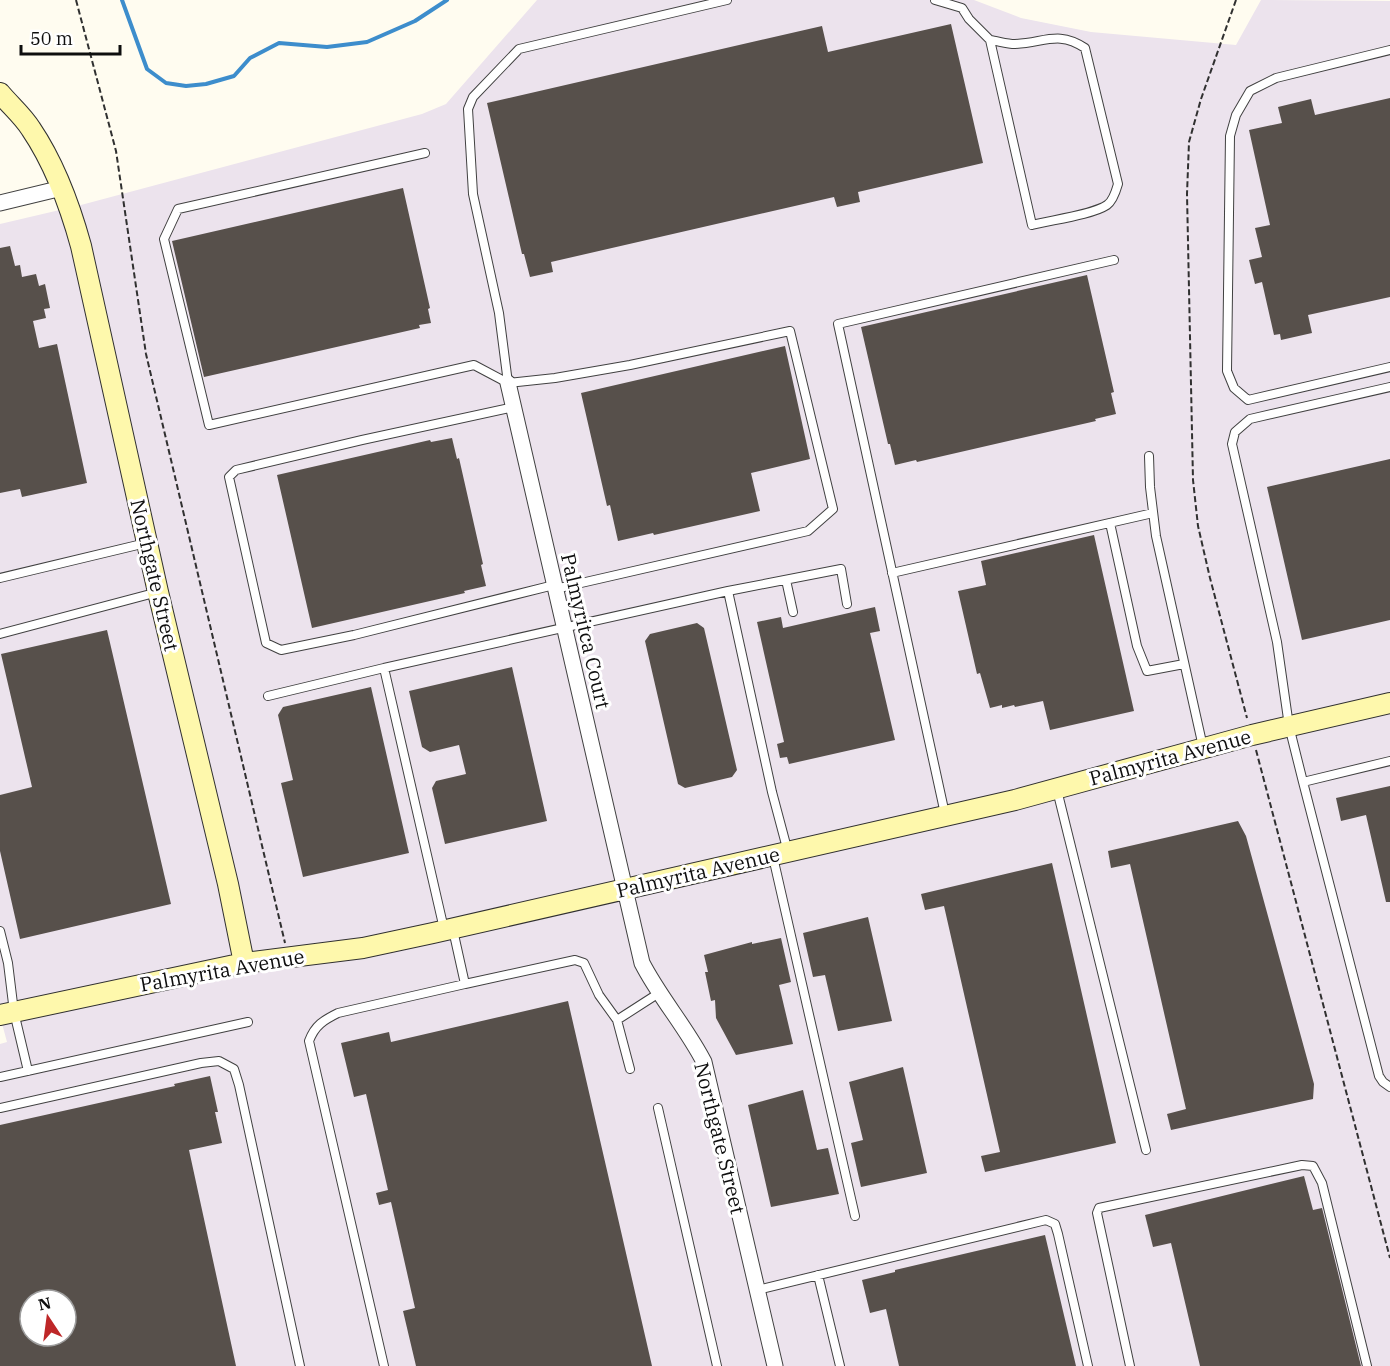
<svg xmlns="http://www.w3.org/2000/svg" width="1390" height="1366" viewBox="0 0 1390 1366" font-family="'IBM Plex Serif',serif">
  <rect width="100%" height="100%" fill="#fffcf0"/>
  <path fill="#ece3ed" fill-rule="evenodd" d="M537 0H974L1021 18 1091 32 1236 45 1261 0 1390 1V1366H0V1044L7 1042 0 1016V224L81 205 422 114 446 104ZM30 1300H66V1336H30Z"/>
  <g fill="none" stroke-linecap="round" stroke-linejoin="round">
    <path stroke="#3d8dcc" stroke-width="4" d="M122 0 147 69 166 83 186 86 206 84 234 76 250 58 279 43 327 47 367 42 415 21 447 0"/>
  </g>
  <path fill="#57504b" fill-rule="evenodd" d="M951 24 983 163 858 192 860 202 837 207 834 197 551 262 553 272 530 277 524 254H522L487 103 822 26 828 52Z
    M1390 98V297L1308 315 1312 333 1281 340 1280 334 1274 335 1262 282 1255 284 1249 260 1262 257 1255 228 1270 225 1249 130 1282 123 1278 107 1311 99 1315 115Z
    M403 188 430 308 428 309 431 323 419 325 420 328 204 377 172 241Z
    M10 246 15 266 20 265 22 277 36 274 39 286 45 284 50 308 44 309 46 318 33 321 39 348 57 344 87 483 22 497 20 489 0 493V248Z
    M1087 275 1114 392 1111 393 1116 414 1095 419 1096 421 917 462 916 460 895 465 890 444H888L861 327Z
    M785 346 810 459 751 473 760 511 654 535 653 533 618 541 610 505 607 506 581 393Z
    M452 438 457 459 459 458 483 564 481 565 486 586 464 591 465 593 312 628 277 475 430 440 431 442Z
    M1390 459V620L1302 640 1267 487Z
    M1094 535 1134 711 1050 730 1043 701 1015 707 1014 705 1002 708V705L990 708 980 673 977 674 958 591 986 585 981 561Z
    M875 607 880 631 870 633 895 740 789 764 787 757 780 758 777 744 784 742 757 622 781 617 783 628Z
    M697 623 704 628 737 770 732 777 685 788 678 784 645 641 650 634Z
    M107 630 171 904 20 939 0 851V795L32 787 1 654Z
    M512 667 547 821 445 844 432 788 436 781 466 774 459 745 430 752 422 747 409 691Z
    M371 687 409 853 303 877 281 783 293 780 278 715 283 707Z
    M1390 786V902H1386L1366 815 1341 821 1336 798Z
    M1238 821 1246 836 1314 1084 1313 1099 1171 1130 1167 1114 1186 1109 1130 864 1111 868 1108 851Z
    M1052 863 1116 1143 985 1172 981 1156 1000 1152 944 906 925 910 921 894Z
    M868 917 892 1021 838 1031 825 975 813 977 803 933Z
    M781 938 791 982 779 985 793 1044 736 1055 716 1018 715 1000 711 1001 705 972H708L704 955 752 942V944Z
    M568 1001 652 1366H416L403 1311 415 1308 391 1202 379 1205 376 1193 388 1190 366 1094 354 1097 341 1043 389 1032 391 1042Z
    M903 1067 927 1173 861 1187 851 1143 863 1140 849 1082Z
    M210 1076 218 1112H215L222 1143 189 1150 236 1366H0V1125L175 1086 174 1084ZM30 1300H66V1336H30Z
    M803 1090 817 1150 828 1148 839 1194 771 1207 748 1105Z
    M1304 1176 1313 1210 1322 1208 1361 1366H1200L1171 1243 1153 1247 1145 1215Z
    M1045 1235 1076 1366H899L886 1309 870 1313 862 1280 895 1272V1270Z"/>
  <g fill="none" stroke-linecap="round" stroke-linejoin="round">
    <g stroke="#414141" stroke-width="10">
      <path id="lane" d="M935 0 962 8 969 19 990 40 1032 225C1051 220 1092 215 1107 205 1113 201 1116 191 1118 184L1085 48C1058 30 1044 43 1015 44 1007 44 998 41 990 40
        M1390 50 1276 78 1250 91 1236 115 1230 136 1227 371 1234 388 1248 400 1390 367
        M425 153 178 209 164 239 209 425 474 365 508 383 555 378 630 365 790 331 833 509 808 531 555 589
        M508 383 499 313 473 194 468 109 473 97 519 49 727 0
        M1390 387 1250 419 1235 432 1232 444 1277 642 1289 726 1303 782 1390 761
        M514 407 362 440 236 470 229 477 266 643 281 650 354 635 554 585
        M1149 456 1150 487 1156 536 1203 747
        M1110 523 1137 646 1147 671 1184 664
        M892 573 1153 513
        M0 578 146 543
        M786 580 793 612
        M728 591 841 569 847 604
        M0 634 158 592
        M268 696 384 668
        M1303 782 1379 1076 1383 1082 1390 1087
        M1057 790 1146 1150
        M945 814 838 324 1114 260
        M773 857 855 1216
        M444 929 384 668 728 591 772 792 788 852
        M0 931 8 963 14 1012 28 1071
        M465 984 575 960 584 963 599 995 617 1020 630 1069
        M617 1020 659 993
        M0 1077 248 1022
        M0 1108 201 1063 219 1061 234 1069 239 1085 300 1366
        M658 1108 717 1366
        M818 1275 840 1366
        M757 1290 1046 1220 1055 1224 1058 1234 1088 1366
        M384 1366 309 1041C315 1025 324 1020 338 1013L465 984 453 930
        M1130 1366 1097 1213 1099 1208 1302 1165 1313 1166 1322 1183 1367 1366"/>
    </g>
    <g stroke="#414141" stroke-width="17">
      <path id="street" d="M0 203 62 188
        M508 383 642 963C660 998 686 1027 704 1062L775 1366"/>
    </g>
    <g stroke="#303030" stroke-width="22">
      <path id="secondary" d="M0 93C10 105 23 116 31 129 54 163 70 206 81 246L158 592 228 884 244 963
        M0 1015 244 963 363 948 433 933 1015 800 1252 735 1390 703"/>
    </g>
    <path stroke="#303030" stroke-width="2" stroke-dasharray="6 3" stroke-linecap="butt" d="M76 0 116 151 146 354 285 943
      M1236 0 1201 99 1189 142 1187 194 1193 480 1198 526 1210 578 1247 718
      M1256 750 1390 1258"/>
    <use href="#lane" stroke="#fff" stroke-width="8"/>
    <use href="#street" stroke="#fff" stroke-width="15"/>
    <use href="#secondary" stroke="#fef8ac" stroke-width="20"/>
  </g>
  <g text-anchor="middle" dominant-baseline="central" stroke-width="6" stroke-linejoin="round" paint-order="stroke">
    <g font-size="20" fill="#0e0e0e" stroke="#fff">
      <text transform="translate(155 575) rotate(77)">Northgate Street</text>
      <text transform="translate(586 631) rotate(77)">Palmyritca Court</text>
      <text transform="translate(1170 757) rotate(-15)">Palmyrita Avenue</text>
      <text transform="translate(698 872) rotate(-13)">Palmyrita Avenue</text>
      <text transform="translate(222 970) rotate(-10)">Palmyrita Avenue</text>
      <text transform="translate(720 1138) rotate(76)">Northgate Street</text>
    </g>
  </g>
  <g transform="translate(48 1318) rotate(347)"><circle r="28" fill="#ffffff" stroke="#9f9f9f" stroke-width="1.5"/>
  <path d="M0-4.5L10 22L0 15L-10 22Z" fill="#be2728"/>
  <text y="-9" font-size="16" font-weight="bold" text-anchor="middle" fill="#0e0e0e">N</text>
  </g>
  <path d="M21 45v9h99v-9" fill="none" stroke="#0e0e0e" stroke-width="3"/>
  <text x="30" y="45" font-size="18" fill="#0e0e0e" stroke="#ffffff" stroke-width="4.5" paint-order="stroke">50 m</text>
</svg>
